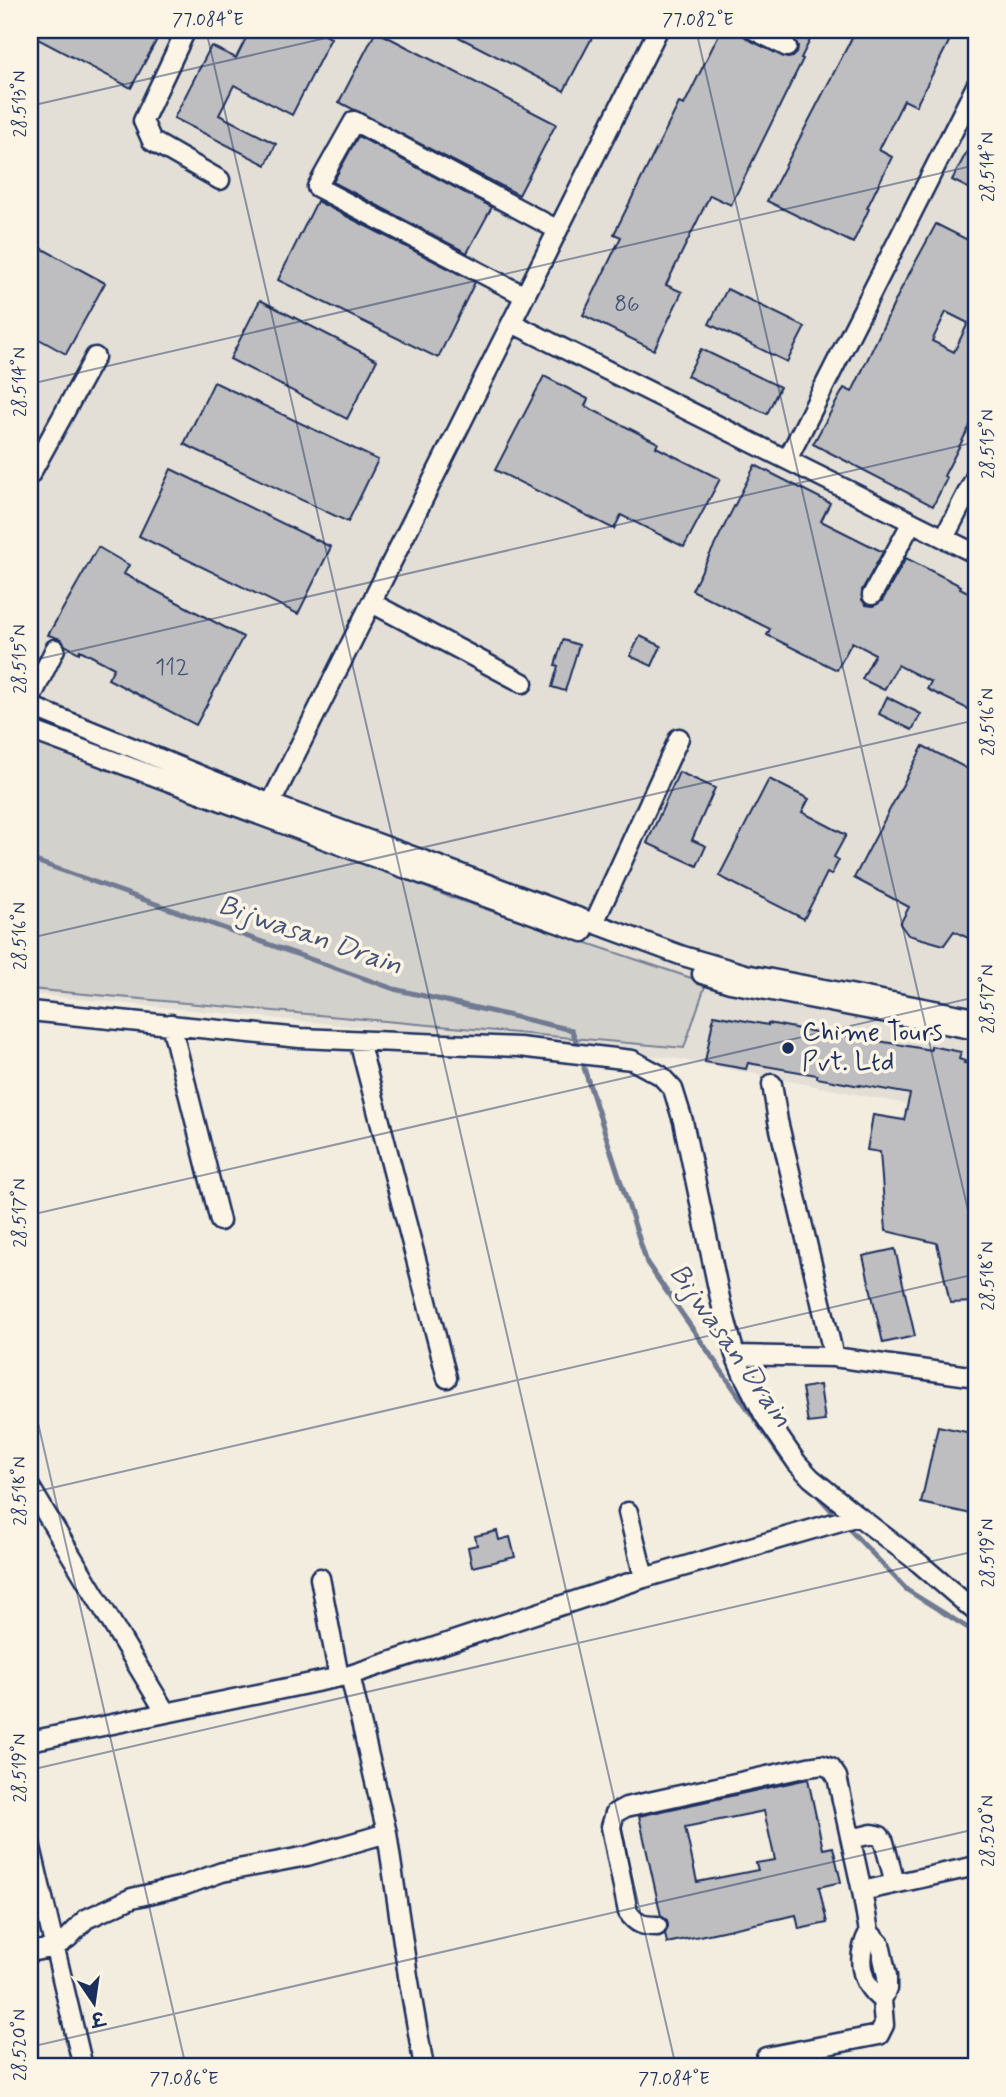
<svg xmlns="http://www.w3.org/2000/svg" width="1006" height="2097" viewBox="0 0 1006 2097" font-family="Mynerve,'Playpen Sans Deva',sans-serif">
  <rect width="100%" height="100%" fill="#f3ede0"/>
  <filter id="ink" filterUnits="userSpaceOnUse"><feTurbulence type="fractalNoise" baseFrequency=".0143" numOctaves="2"/><feDisplacementMap in="SourceGraphic" scale="14" xChannelSelector="R" yChannelSelector="G"/><feConvolveMatrix kernelMatrix="1 2 1 2 8 2 1 2 1" color-interpolation-filters="sRGB"/></filter>
  <g filter="url(#ink)">
    <path fill="#e3dfd6" d="M30 30H976V1118L673 1058 30 994Z"/>
    <path fill="#d3d1cc" stroke="#778095" stroke-width="2" d="M30 727 447 896 706 983 684 1048 30 989Z"/>
    <g fill="none" stroke-linecap="round" stroke-linejoin="round">
      <path stroke="#707a91" stroke-width="5" d="M30 859 394 989 572 1030 576 1041
        M584 1068 647 1263 781 1457 789 1465
        M810 1487 831 1510
        M851 1531 907 1590 976 1633"/>
    </g>
    <path fill="#bebec0" stroke="#1b2f5e" stroke-width="2" fill-rule="evenodd" d="M30 30H162L131 88 30 35Z
      M250 30H315L331 38 292 115 234 85 219 115 276 144 266 165 174 118 211 46 236 58Z
      M445 30H596L564 91Z
      M721 30H743L744 36 749 40 787 58 793 57 797 53 798 46 793 37 778 30H815L801 58 803 59 731 205 710 195 666 285 682 292 654 350 583 315 621 237 614 234 679 103 684 105Z
      M856 30H955L916 106 904 100 879 150 892 157 867 208 869 209 853 243 767 201Z
      M376 31 556 124 519 195 339 102Z
      M976 134V192L952 180Z
      M358 136 492 207 467 253 333 182Z
      M317 201 475 282 438 358 278 280Z
      M936 224 976 244V414L944 476 947 478 933 506 813 444 844 388 852 392 901 289ZM946 312 968 323 954 352 932 341Z
      M30 242 105 283 66 354 30 334Z
      M727 289 805 327 787 362 709 324Z
      M260 300 377 360 347 419 230 359Z
      M701 349 780 387 767 414 687 376Z
      M544 376 588 399 585 406 658 443 656 447 720 479 684 547 621 515 614 529 495 470Z
      M214 382 378 460 348 522 184 444Z
      M755 465 830 503 821 521 883 552 862 590V600L866 605 873 606 882 601 906 558 961 586 960 588 976 596V713L927 689 931 682 898 665 884 690 862 679 875 654 852 642 837 670 767 635 770 629 692 590Z
      M171 469 331 547 298 614 139 536Z
      M98 547 129 565 124 574 243 637 196 725 108 679 114 668 80 650 79 653 65 645 61 639 48 635Z
      M640 636 661 646 652 666 630 656Z
      M563 640 579 645 565 691 552 687 558 666 555 665Z
      M887 697 921 714 912 730 879 714Z
      M923 746 976 773V942L954 931 944 945 908 935 900 924 909 907 854 878Z
      M679 772 715 788 692 840 706 846 697 866 647 843Z
      M769 779 809 799 802 812 846 835 834 857 839 860 831 875 827 873 804 919 719 876Z
      M714 1015 768 1025V1023L826 1034V1032L931 1050V1046L961 1052 959 1059 965 1061 964 1063 976 1065V1302L950 1303 937 1243 886 1231 880 1152 867 1150 873 1115 904 1120 910 1094 860 1085V1086L817 1078V1075L748 1063 746 1069 705 1062Z
      M895 1249 915 1336 883 1343 863 1256Z
      M820 1385 825 1421 808 1423 802 1388Z
      M938 1426 976 1434V1515L921 1503Z
      M497 1531 499 1540 510 1537 515 1557 472 1567 468 1547 477 1545 475 1536Z
      M808 1779 823 1849 833 1847 841 1882 819 1887 827 1923 799 1929 796 1915 667 1943 665 1934 668 1926 667 1920 661 1916 639 1816ZM764 1811 775 1860 756 1863 758 1870 697 1882 685 1827Z"/>
    <g fill="none" stroke-linecap="round" stroke-linejoin="round">
      <g stroke="#1b2f5e" stroke-width="23">
        <path id="minor" d="M186 30 143 121 152 141 220 180
          M754 30 787 47
          M525 296 317 187 354 121 558 230
          M512 323 976 554
          M787 460 976 86
          M30 475 95 357
          M944 538 976 476
          M872 595 912 522
          M372 603 523 683
          M30 700 55 649
          M30 706 271 804 683 956 745 974 976 1018
          M30 730 351 849 583 932
          M266 813 658 30
          M594 923 679 738
          M702 974 730 983 976 1030
          M30 1011 300 1038 519 1047 632 1060 660 1075 673 1089 683 1121 721 1303 735 1355 743 1374 764 1415 797 1463 811 1478 858 1516
          M171 1024 220 1221
          M359 1041 447 1378
          M772 1084 778 1121 834 1357
          M735 1355 834 1357 976 1377
          M30 1487 166 1713
          M628 1512 644 1578
          M320 1578 339 1677
          M350 1675 387 1833 408 1976 424 2067
          M30 1741 350 1675 644 1578 858 1516 919 1563 976 1612
          M851 1839 872 1834 880 1836 884 1842 895 1883
          M30 1843 83 2067
          M657 1926C643 1926 636 1924 628 1912L611 1827 615 1813 626 1807 808 1767 822 1765 831 1768 837 1777 862 1891
          M869 1932C856 1956 859 1983 882 2000
          M30 1952 55 1947 68 1938 86 1919 132 1898 183 1886 222 1872 307 1856 387 1833
          M766 2057 879 2035 884 2025 882 2000 887 1989V1976L880 1944 869 1932 862 1891 976 1866"/>
      </g>
      <use href="#minor" stroke="#fcf5e5" stroke-width="18"/>
    </g>
  </g>
  <path fill="none" stroke="#1b2f5e" stroke-width="2" stroke-opacity="0.45" d="M206 30 676 2067M696 30 976 1245M30 106 361 30M30 384 976 165M30 661 976 442M30 938 976 720M30 1215 976 997M30 1388 186 2067M30 1493 976 1274M30 1770 976 1551M30 2047 976 1829"/>
  <circle fill="#1b2f5e" stroke="#fcf5e5" stroke-width="2.5" cx="788" cy="1048" r="7"/>
  <g text-anchor="middle" dominant-baseline="central" stroke-width="7" stroke-linejoin="round" paint-order="stroke">
    <g font-size="23" fill="#445376">
      <text x="627" y="305">86</text>
      <text x="172" y="668">112</text>
    </g>
    <g font-size="26" fill="#1b2f5e" stroke="#fcf5e5" text-anchor="start">
      <text x="802" y="1033">Chime Tours<tspan x="802" dy="30">Pvt. Ltd</tspan></text>
    </g>
    <g font-size="28" font-style="italic" fill="#465478" stroke="#fcf5e5">
      <text transform="translate(310 936) rotate(19)">Bijwasan Drain</text>
      <text transform="translate(730 1346) rotate(55)">Bijwasan Drain</text>
    </g>
  </g>
  <rect width="1006" height="2097" fill="none" stroke="#fcf5e5" stroke-width="77"/>
  <g transform="translate(94 2003) rotate(167)" stroke="#fcf5e5" stroke-width="5" paint-order="stroke">
  <path d="M0-5L12 26L0 18L-12 26Z" fill="#1b2f5e"/>
  <text y="-10" font-size="19" font-weight="bold" text-anchor="middle" fill="#1b2f5e">उ</text>
  </g>
  <rect x="38" y="38" width="930" height="2020" fill="none" stroke="#1b2f5e" stroke-width="2.5"/>
  <g font-size="18" text-anchor="middle" fill="#1b2f5e">
    <text x="208" y="25">77.084°E</text>
    <text x="698" y="25">77.082°E</text>
    <text transform="translate(19 104) rotate(-90)" y="6">28.513°N</text>
    <text transform="translate(987 167) rotate(-90)" y="6">28.514°N</text>
    <text transform="translate(19 382) rotate(-90)" y="6">28.514°N</text>
    <text transform="translate(987 444) rotate(-90)" y="6">28.515°N</text>
    <text transform="translate(19 659) rotate(-90)" y="6">28.515°N</text>
    <text transform="translate(987 722) rotate(-90)" y="6">28.516°N</text>
    <text transform="translate(19 936) rotate(-90)" y="6">28.516°N</text>
    <text transform="translate(987 999) rotate(-90)" y="6">28.517°N</text>
    <text transform="translate(19 1213) rotate(-90)" y="6">28.517°N</text>
    <text transform="translate(987 1276) rotate(-90)" y="6">28.518°N</text>
    <text transform="translate(19 1491) rotate(-90)" y="6">28.518°N</text>
    <text transform="translate(987 1553) rotate(-90)" y="6">28.519°N</text>
    <text transform="translate(19 1768) rotate(-90)" y="6">28.519°N</text>
    <text transform="translate(987 1831) rotate(-90)" y="6">28.520°N</text>
    <text transform="translate(19 2045) rotate(-90)" y="6">28.520°N</text>
    <text x="184" y="2084">77.086°E</text>
    <text x="674" y="2084">77.084°E</text>
  </g>
</svg>
